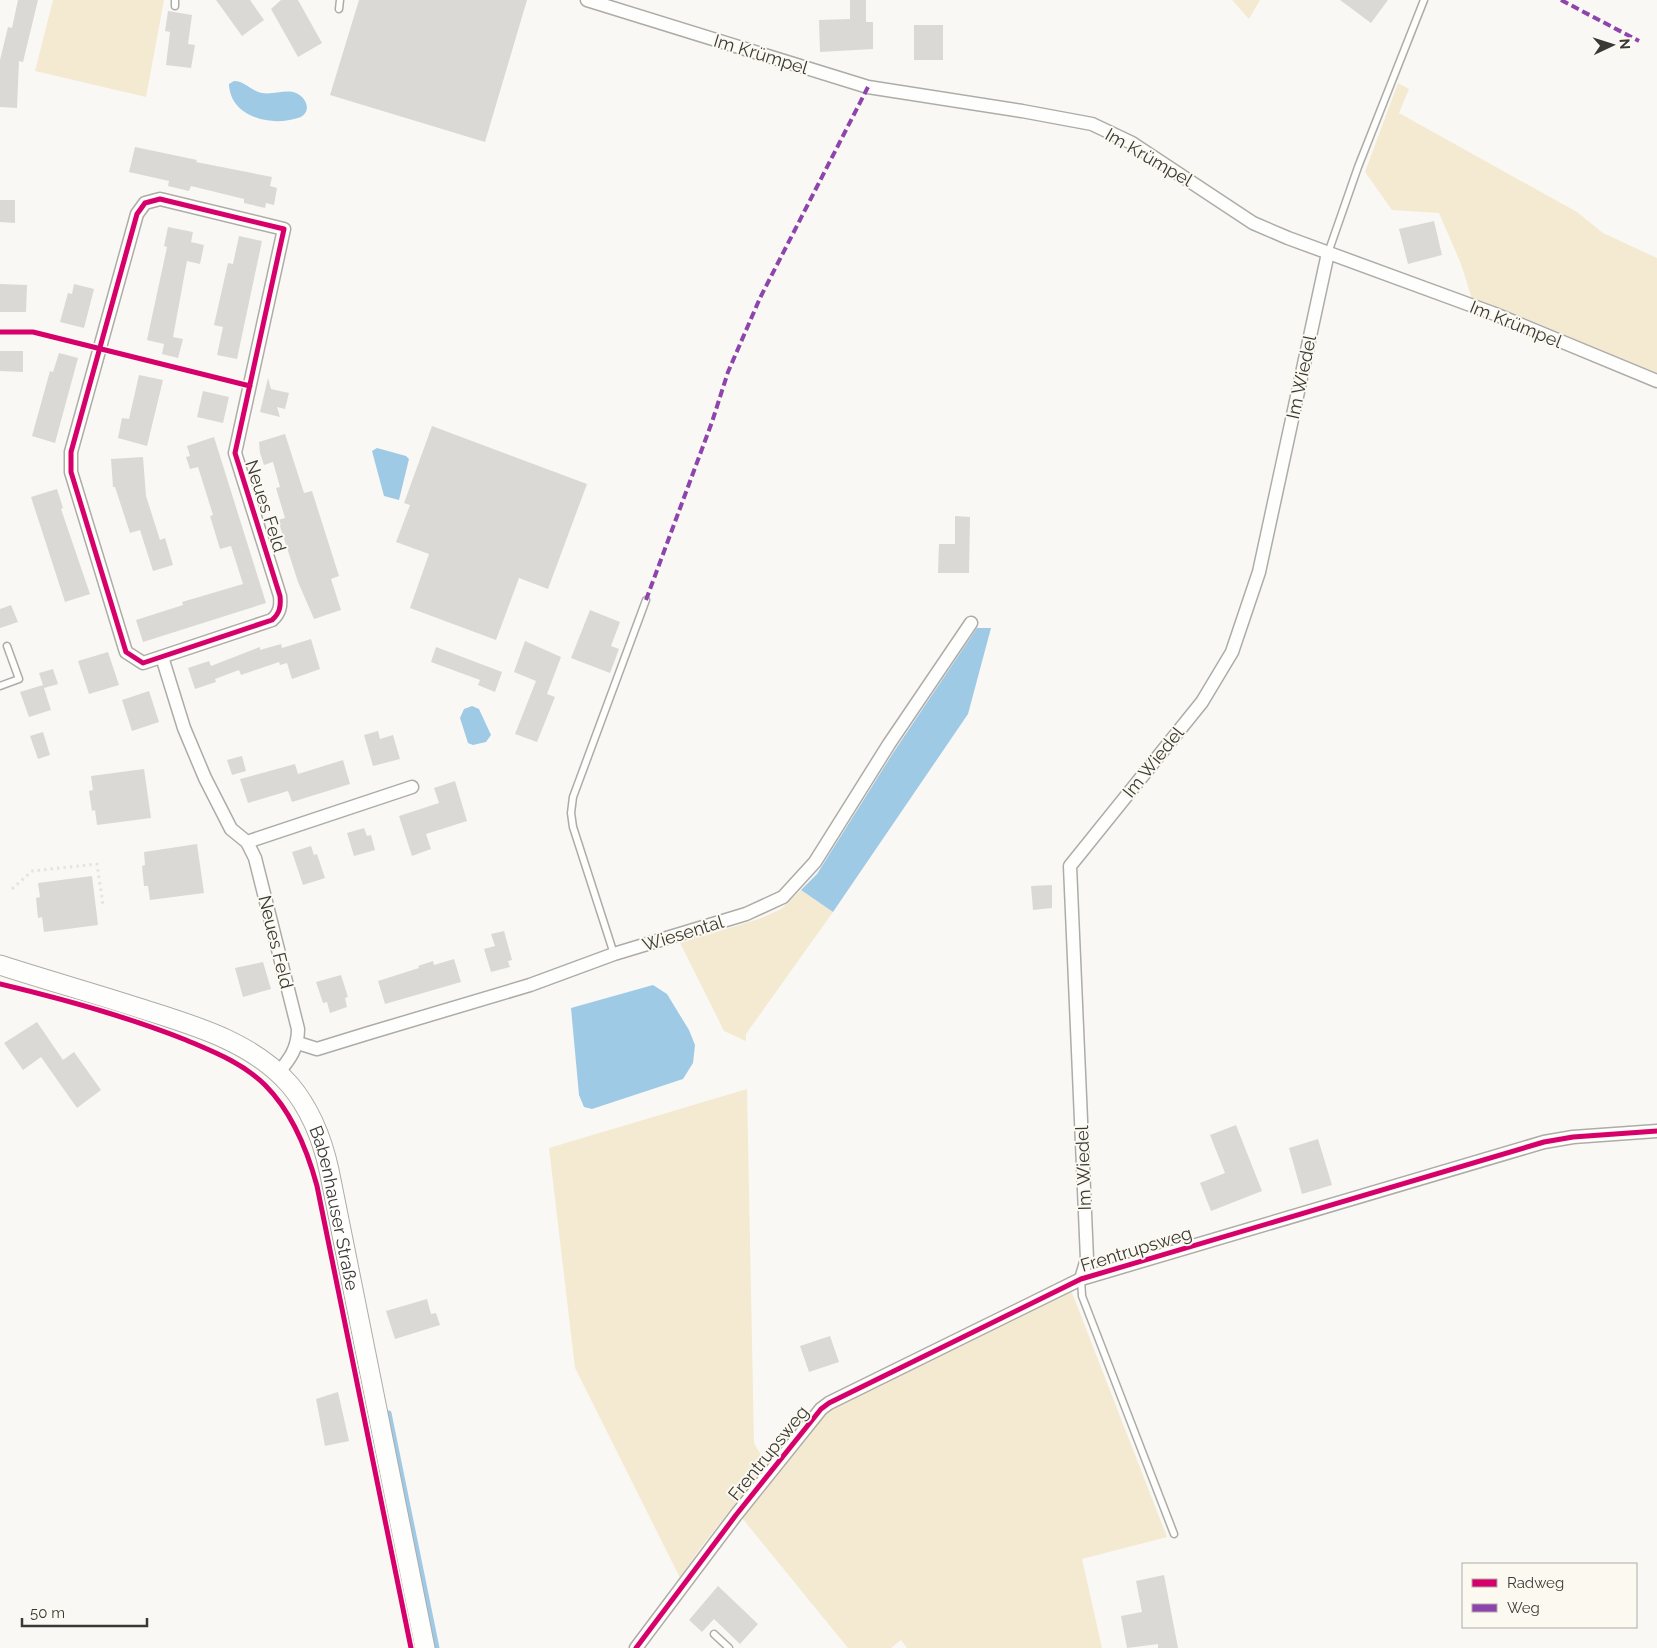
<svg xmlns="http://www.w3.org/2000/svg" width="1657" height="1648" viewBox="0 0 1657 1648" font-family="Raleway,sans-serif">
  <rect width="100%" height="100%" fill="#f9f8f4"/>
  <path fill="#f4ead2" d="M53 0H164L146 97 35 71Z
    M1232 0H1260L1249 19Z
    M1398 83 1409 89 1399 113 1577 212 1603 233 1657 258V375L1472 299 1461 264 1439 213 1392 210 1365 172Z
    M801 890 833 912 746 1034V1041L724 1031 680 943 759 919 781 909Z
    M747 1089 754 1443 766 1464 699 1550 680 1578 575 1368 549 1148Z
    M1071 1290 1167 1537 1082 1559 1102 1648H907L901 1640 891 1648H848L742 1518 822 1413Z"/>
  <path fill="#9fcae5" d="M234 81C245 81 251 91 262 93 273 95 286 89 296 93 308 98 312 114 298 118 271 127 230 117 229 84Z
    M377 448 406 456 409 459 399 500 384 496 372 451Z
    M977 628H991L968 714 833 912 801 890 817 874 893 753Z
    M472 706 479 709 491 735 486 742 473 745 468 743 460 718 464 709Z
    M653 985 667 994 689 1030 695 1045 693 1063 683 1079 592 1109 584 1107 579 1095 571 1008Z"/>
  <g fill="none" stroke-linecap="round" stroke-linejoin="round">
    <path stroke="#9fcae5" stroke-width="5" d="M389 1413 437 1648"/>
  </g>
  <path fill="#dad9d6" d="M18 0H38L23 62 19 61 17 108 0 107V60L8 27 12 28Z
    M216 0H250L264 20 242 36Z
    M281 0H298L322 43 298 57 271 9Z
    M359 0H527L485 142 330 95Z
    M850 0H866V22H873V49L820 52 819 20 850 19Z
    M1340 0H1388L1371 23Z
    M168 11 192 15 188 44 195 45 191 68 166 65 170 32 165 31Z
    M914 25H943V60H914Z
    M135 147 197 160 196 162 272 177 270 186 277 188 274 205 266 203 265 208 244 203V199L191 186 189 191 168 186 169 181 129 172Z
    M0 200H15V223L0 222Z
    M1434 221 1442 255 1408 264 1399 229Z
    M168 227 193 232 191 242 204 245 200 264 187 261 173 337 183 339 178 358 162 354 164 344 147 340 167 247 164 246Z
    M239 236 262 241 237 359 217 355 223 327 214 325 228 263 233 264Z
    M0 284 27 285 26 312H0Z
    M74 284 94 289 84 328 60 322 68 293 72 294Z
    M0 351H23V372L0 371Z
    M59 353 78 358 55 443 32 436 50 371 53 372Z
    M139 375 163 380 147 446 118 438 122 418 129 419Z
    M268 378 271 389 289 393 285 409 277 407 280 417 260 412Z
    M203 391 229 397 223 423 197 417Z
    M432 426 587 484 548 589 519 578 496 640 410 608 429 554 396 542 410 505 404 503Z
    M285 434 304 493 312 491 339 576 331 579 341 610 314 619 298 582 278 520 285 518 276 488 280 487 273 462 264 465 260 453 259 442Z
    M214 437 266 603 143 642 136 620 183 605 182 602 243 584 231 546 220 549 210 516 213 515 198 467 190 469 186 457 190 456 187 446Z
    M143 457 146 496 160 540 165 538 173 565 153 571 140 530 130 533 115 487H113L111 459Z
    M57 489 63 508 61 509 90 594 65 602 31 497Z
    M955 516 970 517 969 573H938L939 544H955Z
    M11 605 18 622 0 628V609Z
    M590 610 620 622 611 646 619 649 610 673 571 658Z
    M311 639 320 669 292 679 287 663 280 665 279 662 241 675 239 670 215 679 216 682 195 689 188 668 209 661 211 666 260 647V650L281 644 282 648Z
    M525 641 561 657 547 694 555 697 537 742 515 734 536 681 514 672Z
    M436 647 502 672 495 692 478 685 480 680 431 662Z
    M108 652 119 685 89 694 78 661Z
    M53 669 58 684 44 688 39 673Z
    M43 685 51 710 29 717 20 692Z
    M149 691 159 722 132 731 122 700Z
    M378 731 380 739 393 735 400 759 373 766 364 735Z
    M43 732 50 755 38 759 30 736Z
    M242 756 246 771 232 775 227 760Z
    M343 760 350 784 292 802 288 791 248 803 240 779 295 764 298 774Z
    M144 769 151 818 97 825 95 810 92 811 89 791 93 790 91 776Z
    M455 781 467 821 426 834 431 849 412 856 399 816 439 803 434 788Z
    M364 828 367 836 371 835 375 850 354 856 347 833Z
    M197 844 204 893 150 900 148 886H144L142 866 145 865 144 852Z
    M311 846 314 855 317 854 325 878 303 885 292 852Z
    M92 876 98 925 44 932 42 917 38 918 36 898 40 897 38 883Z
    M1052 885V908L1033 910 1031 886Z
    M504 931 512 960 508 961 510 967 491 972 484 949 495 946 491 934Z
    M454 959 461 982 385 1004 378 981 419 968 418 966 433 961 434 965Z
    M263 962 271 989 243 997 235 968Z
    M341 975 348 997 345 998 347 1007 330 1013 327 1002 323 1003 316 982Z
    M37 1022 63 1060 74 1052 101 1090 77 1108 41 1057 23 1070 4 1043Z
    M1236 1125 1262 1191 1211 1211 1200 1183 1225 1173 1210 1135Z
    M1318 1139 1332 1185 1302 1194 1289 1148Z
    M427 1299 431 1314 436 1313 440 1325 395 1339 386 1311Z
    M830 1336 839 1362 809 1372 800 1346Z
    M338 1392 349 1441 325 1446 316 1399Z
    M1164 1575 1178 1648H1158V1644L1127 1648 1121 1616 1142 1612 1136 1581Z
    M718 1586 758 1624 740 1644 714 1619 702 1632 689 1620Z"/>
  <g fill="none" stroke-linecap="round" stroke-linejoin="round">
    <g stroke="#adaca9" stroke-width="9">
      <path id="lane" d="M175 6V0
        M339 9 340 0
        M1328 253 1358 167 1424 0
        M0 686 19 679 7 646
        M614 954 573 827 571 813 573 797 646 600
        M1081 1279 1082 1296 1174 1534
        M714 1634 729 1648"/>
    </g>
    <g stroke="#adaca9" stroke-width="15">
      <path id="street" d="M587 0 868 87 1022 111 1092 124 1132 143 1253 223 1288 238 1495 314 1657 381
        M160 199 284 229 235 453 280 596C281 606 280 613 272 620L143 663 126 652 71 472V452L137 214 145 203Z
        M162 657 184 728 205 778 231 829 247 842 255 858 298 1029C298 1048 290 1059 278 1073
        M247 842 412 787
        M298 1043 317 1049 369 1033 530 985 614 954 746 914 783 897 815 862 889 744 971 623
        M1081 1279 1087 1259 1070 866 1202 702 1232 652 1259 572 1328 253
        M636 1648 736 1515 821 1409 829 1403 1081 1279 1544 1142 1573 1137 1657 1131"/>
    </g>
    <g stroke="#adaca9" stroke-width="21">
      <g id="secondary">
        <path id="s1" d="M0 965C46 980 93 993 139 1008 192 1025 252 1041 290 1085 311 1110 322 1138 329 1170L425 1648"/>
      </g>
    </g>
    <path stroke="#e5e4e3" stroke-width="3" stroke-dasharray="2.5 4" stroke-linecap="butt" d="M12 889 32 871 97 864 103 905"/>
    <use href="#lane" stroke="#fefefd" stroke-width="6"/>
    <use href="#street" stroke="#fefefd" stroke-width="12"/>
    <use href="#secondary" stroke="#fefefd" stroke-width="19"/>
    <path stroke="#8e44ad" stroke-width="4" stroke-dasharray="8 4" stroke-linecap="butt" d="M1561 0 1639 41
      M646 600 712 422 728 372 760 298 868 87"/>
    <g stroke="#fcf9f1" stroke-width="8">
      <path id="cycleway" d="M160 199 284 229 235 453 280 596C281 606 280 613 272 620L143 663 126 652 71 472V452L137 214 145 203Z
        M0 332H33L250 386
        M0 984C63 999 126 1016 186 1040 214 1052 243 1063 265 1085 292 1112 307 1149 317 1186L411 1648
        M636 1648 736 1515 821 1409 829 1403 1081 1279 1544 1142 1573 1137 1657 1131"/>
    </g>
    <use href="#cycleway" stroke="#d6006c" stroke-width="5"/>
  </g>
  <g text-anchor="middle" dominant-baseline="central" stroke-width="4" stroke-linejoin="round" paint-order="stroke">
    <g font-size="18" fill="#3b3936" stroke="#fcf9f1">
      <text transform="translate(761 54) rotate(17)">Im Krümpel</text>
      <text transform="translate(1149 157) rotate(30)">Im Krümpel</text>
      <text transform="translate(1516 324) rotate(22)">Im Krümpel</text>
      <text transform="translate(1301 377) rotate(-78)">Im Wiedel</text>
      <text transform="translate(266 506) rotate(72)">Neues Feld</text>
      <text transform="translate(1153 762) rotate(-51)">Im Wiedel</text>
      <text transform="translate(683 933) rotate(-17)">Wiesental</text>
      <text transform="translate(276 942) rotate(76)">Neues Feld</text>
      <text transform="translate(1083 1168) rotate(-92)">Im Wiedel</text>
      <text stroke="none"><textPath href="#s1" startOffset="450">Babenhauser Straße</textPath></text>
      <text transform="translate(1136 1249) rotate(-17)">Frentrupsweg</text>
      <text transform="translate(768 1453) rotate(-51)">Frentrupsweg</text>
    </g>
  </g>
  <rect x="1462" y="1563" width="175" height="65" fill="#fcf9f1" stroke="#afaca6"/>
  <rect x="1472" y="1579" width="25" height="8" fill="#d6006c" stroke="#afaca6"/>
  <text x="1507" y="1588" font-size="15" fill="#3b3936">Radweg</text>
  <rect x="1472" y="1604" width="25" height="8" fill="#8e44ad" stroke="#afaca6"/>
  <text x="1507" y="1613" font-size="15" fill="#3b3936">Weg</text>
  <g transform="translate(1612 45) rotate(86)" stroke="#fcf9f1" stroke-width="4" paint-order="stroke">
  <path d="M0-4L9 19L0 12L-9 19Z" fill="#3b3936"/>
  <text y="-8" font-size="14" font-weight="bold" text-anchor="middle" fill="#3b3936">N</text>
  </g>
  <path d="M22 1618v8h125v-8" fill="none" stroke="#3b3936" stroke-width="2.5"/>
  <text x="30" y="1618" font-size="15" fill="#3b3936" stroke="#fcf9f1" stroke-width="4" paint-order="stroke">50 m</text>
</svg>
